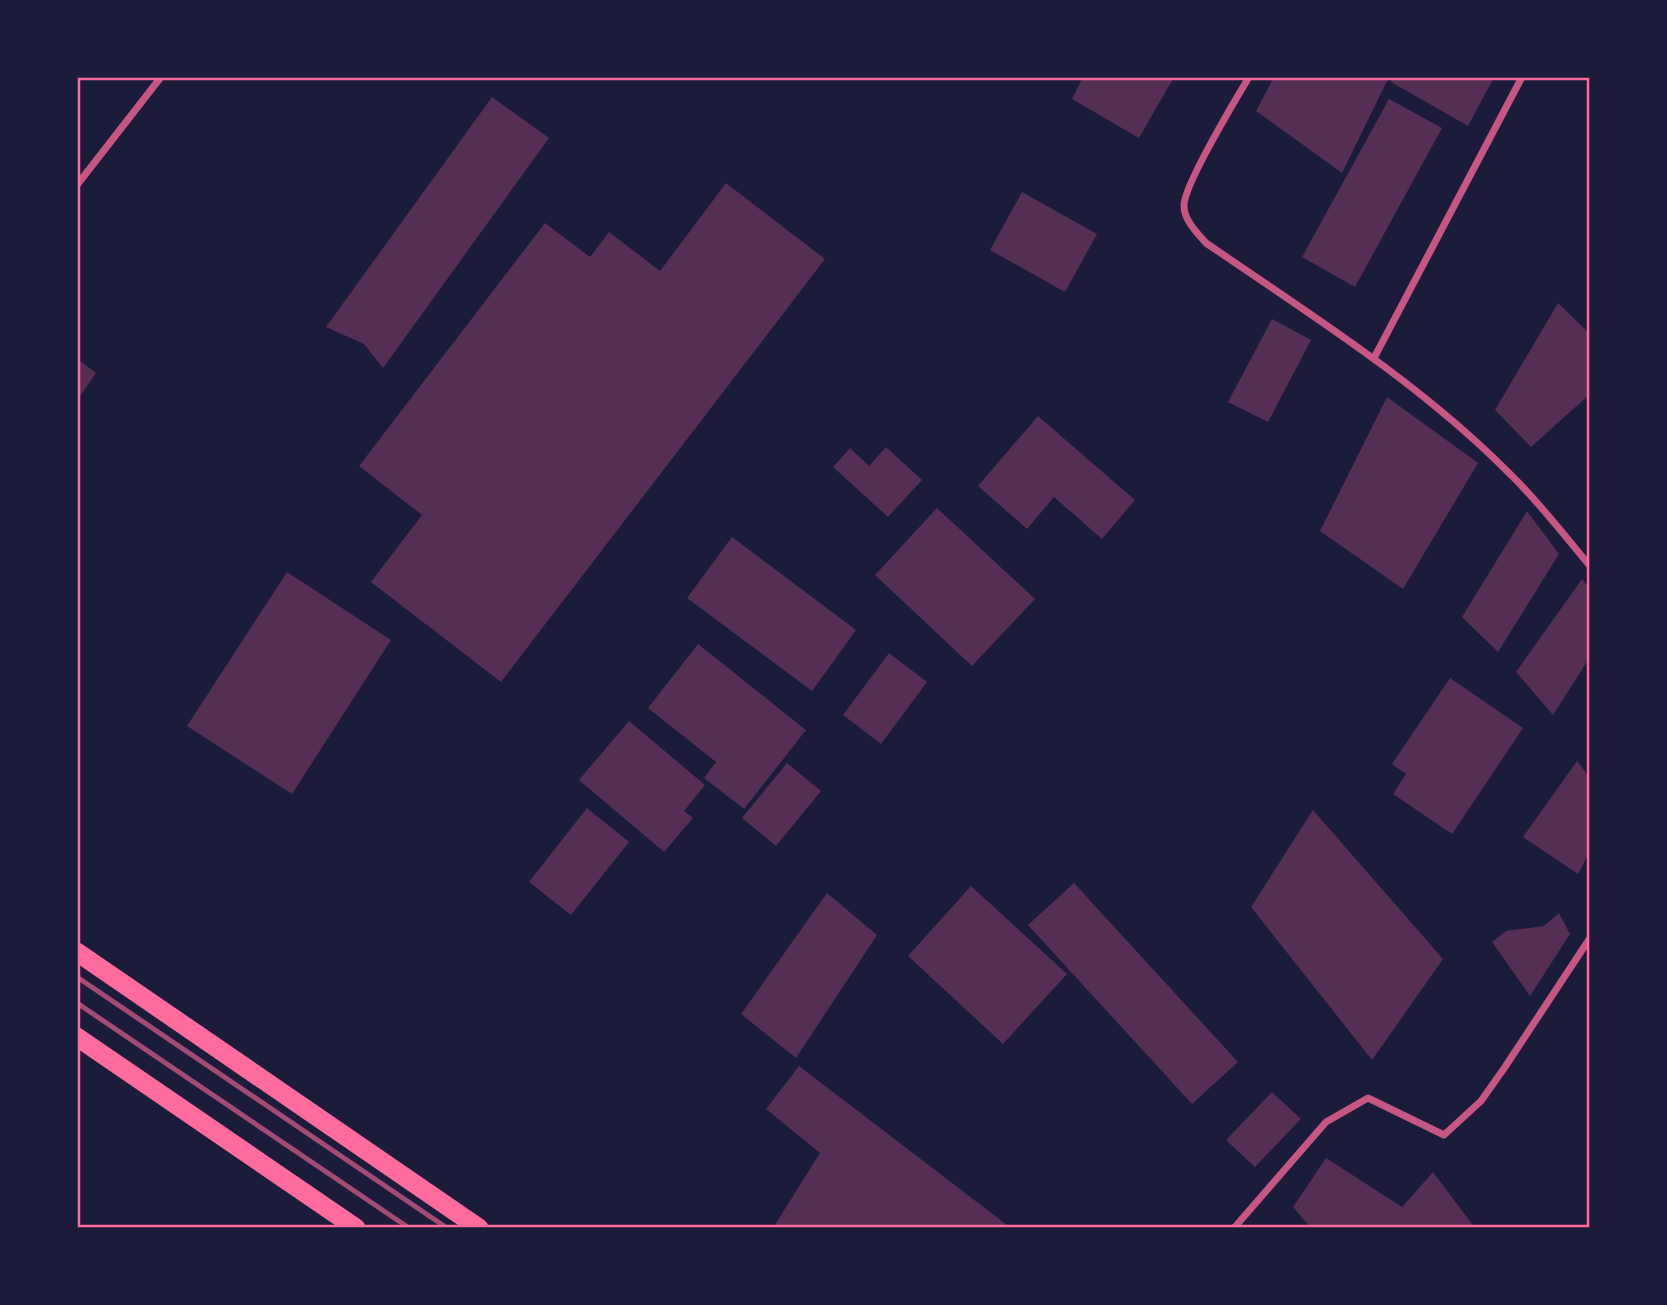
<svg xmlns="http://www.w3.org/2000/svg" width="1667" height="1305" viewBox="0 0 1667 1305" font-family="Jost,sans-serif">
  <rect width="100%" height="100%" fill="#1b1b3a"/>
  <path fill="#542f53" d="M1083 77H1174L1139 138 1072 99Z
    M1274 77H1389L1342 173 1256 111Z
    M1393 77H1494L1468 126 1391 82Z
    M492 97 549 138 383 368 364 344 326 327Z
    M1389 99 1442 128 1355 287 1302 257Z
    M726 183 825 259 501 682 371 582 422 515 359 466 545 223 590 257 609 232 660 271Z
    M1022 192 1097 234 1065 292 990 250Z
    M1558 303 1590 334V394L1531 447 1495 410Z
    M1272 319 1311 340 1268 422 1228 402Z
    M77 359 96 373 77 400Z
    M1387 397 1478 463 1403 589 1320 531Z
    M1038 416 1135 500 1102 539 1054 497 1027 529 978 486Z
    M886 447 922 480 888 517 833 467 850 448 869 466Z
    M937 508 1035 599 972 666 875 575Z
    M1527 511 1559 554 1498 652 1462 617Z
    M732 537 856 630 812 691 687 598Z
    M287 572 391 640 292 794 187 726Z
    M1582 579 1590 589V657L1553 715 1516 672Z
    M698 644 806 730 744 809 704 778 716 762 648 708Z
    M889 653 927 682 881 744 843 715Z
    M1450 678 1523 728 1452 834 1393 794 1406 774 1392 764Z
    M629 721 705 785 684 811 693 818 664 852 579 780Z
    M1577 761 1590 778V851L1578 874 1523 837Z
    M787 763 821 791 776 846 742 818Z
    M587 808 629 842 571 915 529 882Z
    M1313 810 1443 959 1372 1060 1251 907Z
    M1074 883 1238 1062 1192 1104 1028 925Z
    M971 886 1067 974 1003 1044 908 956Z
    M827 893 877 935 796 1058 741 1014Z
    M1559 913 1570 934 1530 996 1492 942 1506 931 1544 926Z
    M799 1066 1011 1228H773L820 1153 766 1109Z
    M1272 1092 1301 1119 1255 1167 1226 1140Z
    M1326 1158 1402 1207 1433 1172 1475 1228H1311L1293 1207Z"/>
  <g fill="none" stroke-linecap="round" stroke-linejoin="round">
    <path stroke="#c65784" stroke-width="7" d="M1249 77C1236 99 1183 186 1184 206 1184 220 1197 233 1206 243 1311 315 1420 383 1510 474 1539 502 1564 535 1590 566
      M77 185 161 77
      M1374 358 1522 77
      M1234 1228 1326 1122 1368 1098 1444 1135 1481 1101 1505 1067 1590 938"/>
    <path stroke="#ff6b9d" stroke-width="19" d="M77 952 479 1228
      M77 1037 356 1228"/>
    <path stroke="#a44b75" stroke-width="5" d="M77 977 447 1228
      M77 1003 409 1228"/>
  </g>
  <rect width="1667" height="1305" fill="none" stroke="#1b1b3a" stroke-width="158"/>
  <rect x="79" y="79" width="1509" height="1147" fill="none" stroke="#ff6b9d" stroke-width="2.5"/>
</svg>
